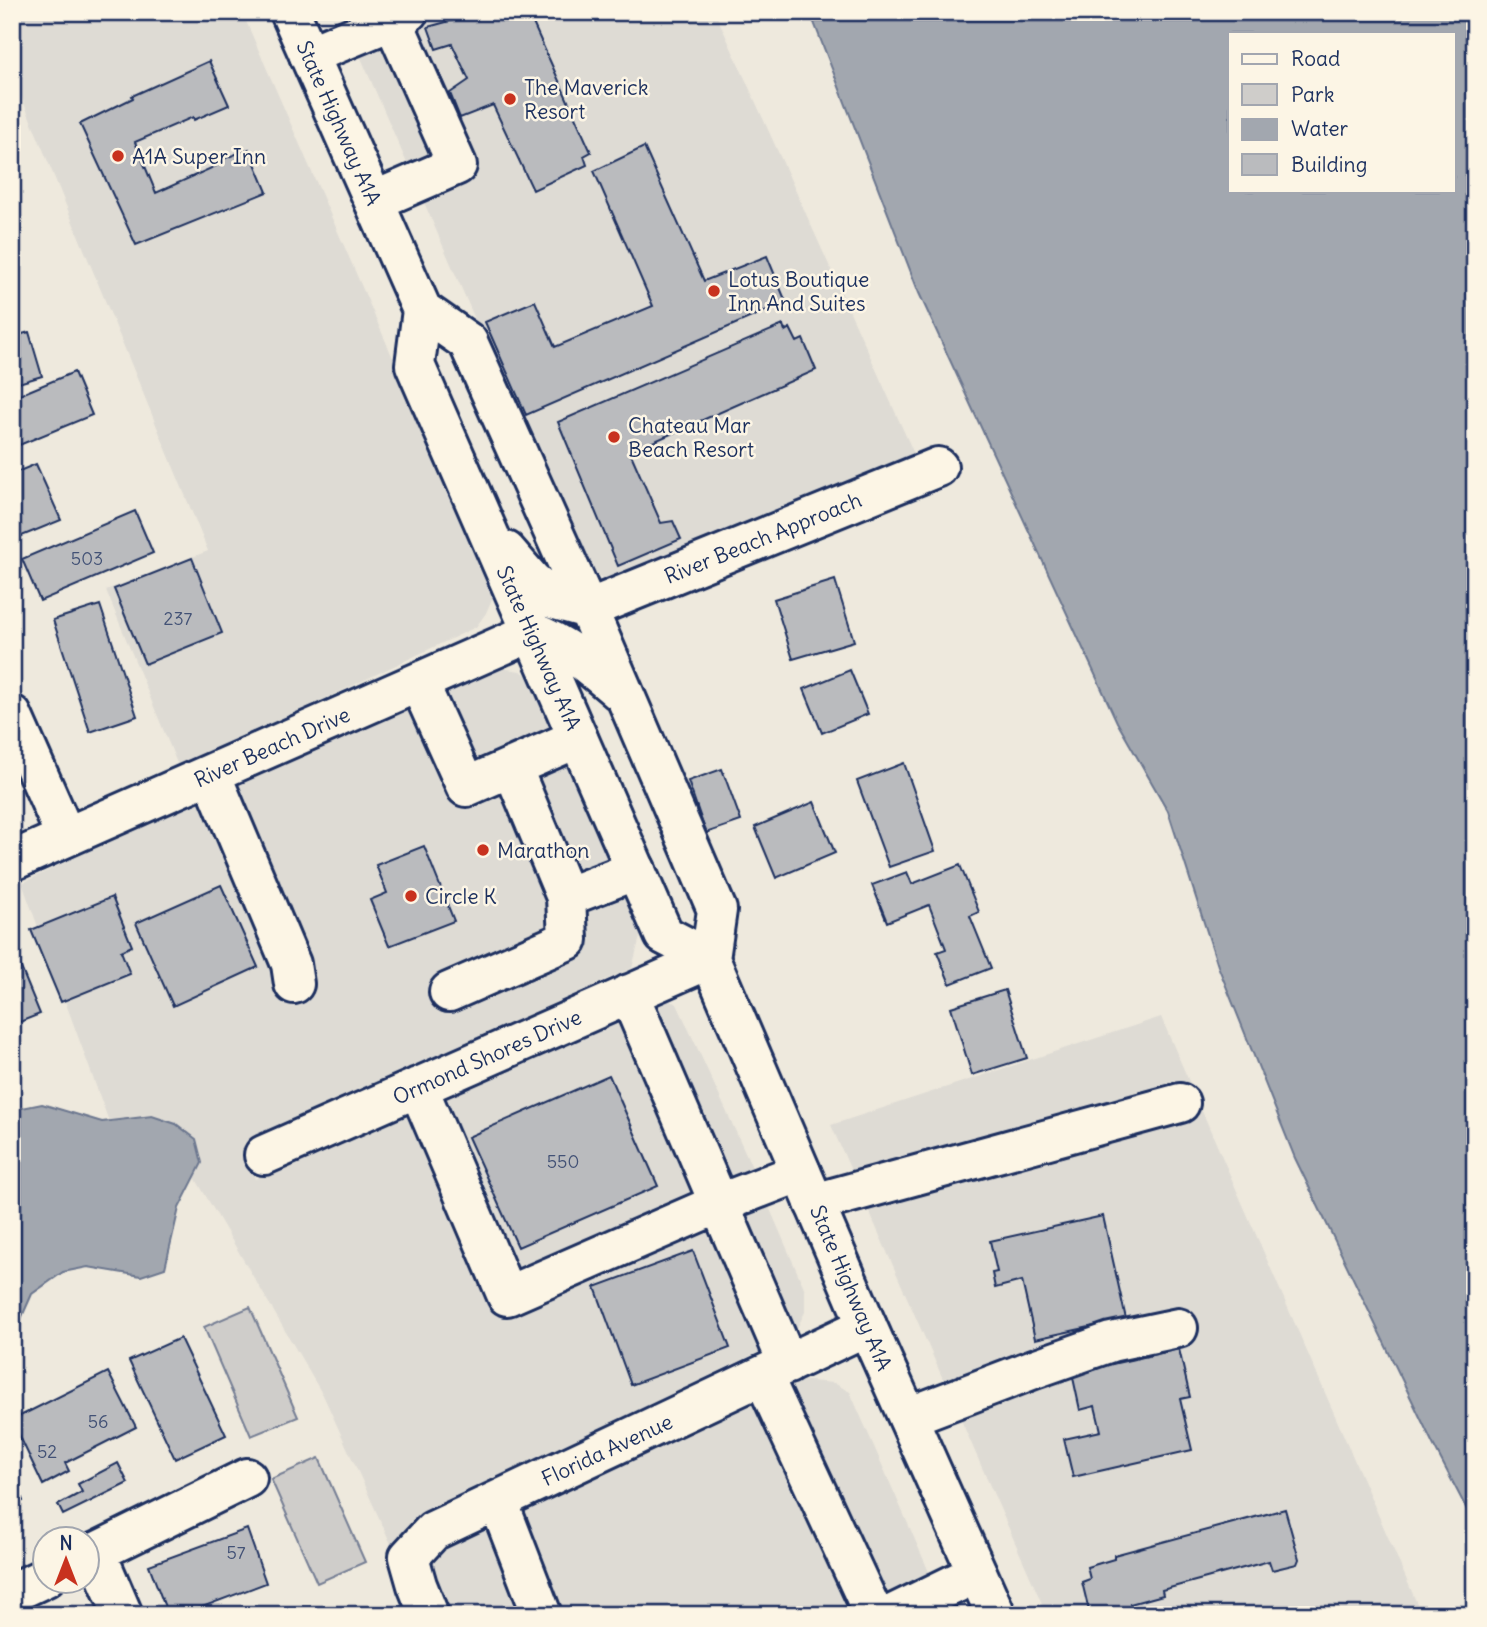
<svg xmlns="http://www.w3.org/2000/svg" width="1487" height="1627" viewBox="0 0 1487 1627" font-family="Delius,sans-serif">
  <rect width="100%" height="100%" fill="#eee9dd"/>
  <filter id="ink" filterUnits="userSpaceOnUse"><feTurbulence type="fractalNoise" baseFrequency=".0143" numOctaves="2"/><feDisplacementMap in="SourceGraphic" scale="14" xChannelSelector="R" yChannelSelector="G"/><feConvolveMatrix kernelMatrix="1 2 1 2 8 2 1 2 1" color-interpolation-filters="sRGB"/></filter>
  <g filter="url(#ink)">
    <path fill="#dedbd4" d="M12 12H242L492 585V599L486 613 476 627 179 768 106 590 208 551 12 74Z
      M341 12H715L915 456 620 586 596 575 577 553Z
      M494 667 521 671 539 685 642 929 632 968 244 1143 255 1179 640 1001 665 999 677 1004 747 1156 805 1290V1312L796 1330 779 1342 426 1513 396 1555 324 1397 187 1164 134 1190 22 883 177 809Z
      M1161 1017 1422 1615H1047L831 1125Z
      M798 1380 834 1383 850 1392 948 1615H447L428 1563 442 1547Z"/>
    <path fill="#cfcdca" stroke="#757e94" stroke-width="2" d="M250 1307 298 1417 251 1436 204 1327Z
      M319 1458 365 1562 317 1583 271 1479Z"/>
    <path fill="#a2a7af" stroke="#6c778f" stroke-width="2" fill-rule="evenodd" d="M810 12H1475V1525L1434 1446 1295 1158 1218 966 1168 811 1117 722 919 293ZM1230 33H1454V191H1230Z
      M42 1104 102 1122 152 1116 176 1124 196 1139 202 1163 179 1208 165 1268 141 1276 88 1267 63 1272 32 1294 12 1339V1110Z"/>
    <path fill="#babbbe" stroke="#1b2f5e" stroke-width="2" d="M454 12H528L591 152 584 156 587 165 533 190 493 105 460 118 450 93 469 80 452 44 436 49 428 27 457 19Z
      M209 61 229 105 194 120 193 117 135 142 156 193 216 166 215 162 249 149 267 192 136 245 80 124 133 98 132 96Z
      M644 147 704 281 767 256 786 302 526 415 485 322 535 301 555 347 653 306 594 171Z
      M783 325 785 331 790 328 797 342 803 339 816 370 630 452 661 523 673 521 681 539 618 566 558 422Z
      M29 332 42 376 12 385V337Z
      M74 372 92 415 12 448V398Z
      M36 464 61 520 12 540V474Z
      M135 511 153 553 40 601 22 559Z
      M192 558 222 633 145 664 114 589Z
      M835 580 854 641 793 659 774 599Z
      M100 605 137 716 90 732 53 620Z
      M850 670 868 714 822 733 804 689Z
      M904 763 935 851 889 867 857 781Z
      M722 769 741 821 706 833 688 781Z
      M814 802 835 853 776 878 755 827Z
      M424 846 454 921 389 946 370 900 387 893 376 865Z
      M960 865 979 912 970 916 991 968 950 984 937 952 946 949 929 905 887 922 872 885 907 872 912 884Z
      M221 885 258 967 173 1006 136 923Z
      M112 897 132 946 121 951 130 974 61 1002 31 930Z
      M12 946 40 1014 12 1025Z
      M1005 990 1027 1058 972 1075 951 1007Z
      M609 1075 658 1186 518 1247 468 1137Z
      M1103 1216 1126 1319 1035 1339 1022 1281 995 1288 992 1273 997 1272 990 1241Z
      M693 1251 730 1348 631 1385 595 1287Z
      M180 1338 226 1435 175 1459 129 1361Z
      M1179 1349 1190 1397 1180 1399 1192 1450 1073 1477 1064 1439 1101 1431 1095 1406 1080 1410 1072 1373Z
      M108 1372 136 1427 65 1463 69 1471 43 1485 12 1420Z
      M118 1463 128 1483 63 1515 58 1505 82 1492 78 1484Z
      M12 1472 23 1501 12 1505Z
      M1285 1509 1299 1559 1297 1564 1272 1570 1269 1561 1162 1590 1163 1595 1130 1604 1133 1615H1090L1082 1582 1090 1579 1087 1567 1114 1559V1555Z
      M247 1529 266 1583 181 1615H168L149 1565Z"/>
    <g fill="none" stroke-linecap="round" stroke-linejoin="round">
      <g stroke="#1b2f5e" stroke-width="44">
        <path id="minor" d="M309 55 403 16 408 12
          M374 201 457 165 393 21
          M588 609 938 467
          M419 683 466 787 578 738
          M12 715 66 837
          M211 774 291 964 294 984
          M12 861 532 632
          M566 897 636 870
          M449 992 568 940 566 897 512 767
          M629 994 788 1364
          M418 1087 507 1296 718 1204 801 1172
          M264 1155 710 959
          M814 1203 1180 1103
          M763 1376 874 1615
          M908 1417 1034 1369 1111 1342 1178 1328
          M498 1501 542 1615
          M96 1552 123 1615
          M88 1556 247 1478
          M12 1593 46 1577
          M429 1615 417 1585 409 1557 433 1531 867 1326
          M891 1615 977 1573"/>
      </g>
      <g stroke="#1b2f5e" stroke-width="44">
        <path id="major" d="M290 12 422 310 415 365 664 935 710 959
          M422 310 468 342 588 609 717 910 710 959 867 1326 996 1615
          M506 551 532 581 555 600 588 609
          M532 632C567 645 591 667 619 691"/>
      </g>
      <use href="#minor" stroke="#fcf5e5" stroke-width="38"/>
      <use href="#major" stroke="#fcf5e5" stroke-width="38"/>
    </g>
  </g>
  <g fill="#c8321e" stroke="#fcf5e5" stroke-width="2.5">
    <circle cx="510" cy="99" r="7"/>
    <circle cx="118" cy="156" r="7"/>
    <circle cx="714" cy="291" r="7"/>
    <circle cx="614" cy="437" r="7"/>
    <circle cx="483" cy="850" r="7"/>
    <circle cx="411" cy="896" r="7"/>
  </g>
  <g text-anchor="middle" dominant-baseline="central" stroke-width="5" stroke-linejoin="round" paint-order="stroke">
    <g font-size="18" fill="#435276">
      <text x="87" y="558">503</text>
      <text x="178" y="618">237</text>
      <text x="563" y="1161">550</text>
      <text x="98" y="1421">56</text>
      <text x="47" y="1451">52</text>
      <text x="236" y="1552">57</text>
    </g>
    <g font-size="21" fill="#1b2f5e" stroke="#fcf5e5" text-anchor="start">
      <text x="524" y="87">The Maverick<tspan x="524" dy="24">Resort</tspan></text>
      <text x="132" y="156">A1A Super Inn</text>
      <text x="728" y="279">Lotus Boutique<tspan x="728" dy="24">Inn And Suites</tspan></text>
      <text x="628" y="425">Chateau Mar<tspan x="628" dy="24">Beach Resort</tspan></text>
      <text x="497" y="850">Marathon</text>
      <text x="425" y="896">Circle K</text>
    </g>
    <g font-size="21" fill="#1b2f5e" stroke="#fcf5e5">
      <text transform="translate(339 123) rotate(66)">State Highway A1A</text>
      <text transform="translate(763 538) rotate(-22)">River Beach Approach</text>
      <text transform="translate(539 648) rotate(66)">State Highway A1A</text>
      <text transform="translate(272 747) rotate(-24)">River Beach Drive</text>
      <text transform="translate(487 1057) rotate(-24)">Ormond Shores Drive</text>
      <text transform="translate(851 1288) rotate(67)">State Highway A1A</text>
      <text transform="translate(607 1450) rotate(-25)">Florida Avenue</text>
    </g>
  </g>
  <rect width="1487" height="1627" fill="none" stroke="#fcf5e5" stroke-width="42"/>
  <rect x="21" y="21" width="1445" height="1585" fill="none" stroke="#1b2f5e" stroke-width="2.5" filter="url(#ink)"/>
  <rect x="1228" y="32" width="228" height="161" fill="#fcf5e5" stroke="#a2a6af" stroke-width="2"/>
  <rect x="1242" y="54" width="35" height="10" fill="#fcf5e5" stroke="#a2a6af" stroke-width="2"/>
  <text x="1291" y="66" font-size="21" fill="#1b2f5e">Road</text>
  <rect x="1242" y="84" width="35" height="21" fill="#cfcdca" stroke="#a2a6af" stroke-width="2"/>
  <text x="1291" y="102" font-size="21" fill="#1b2f5e">Park</text>
  <rect x="1242" y="119" width="35" height="21" fill="#a2a7af" stroke="#a2a6af" stroke-width="2"/>
  <text x="1291" y="136" font-size="21" fill="#1b2f5e">Water</text>
  <rect x="1242" y="154" width="35" height="21" fill="#babbbe" stroke="#a2a6af" stroke-width="2"/>
  <text x="1291" y="172" font-size="21" fill="#1b2f5e">Building</text>
  <g transform="translate(66 1560)"><circle r="33" fill="#fcf5e5" stroke="#a2a6af" stroke-width="2"/>
  <path d="M0-5L12 26L0 18L-12 26Z" fill="#c8321e"/>
  <text y="-10" font-size="19" font-weight="bold" text-anchor="middle" fill="#1b2f5e">N</text>
  </g>
</svg>
